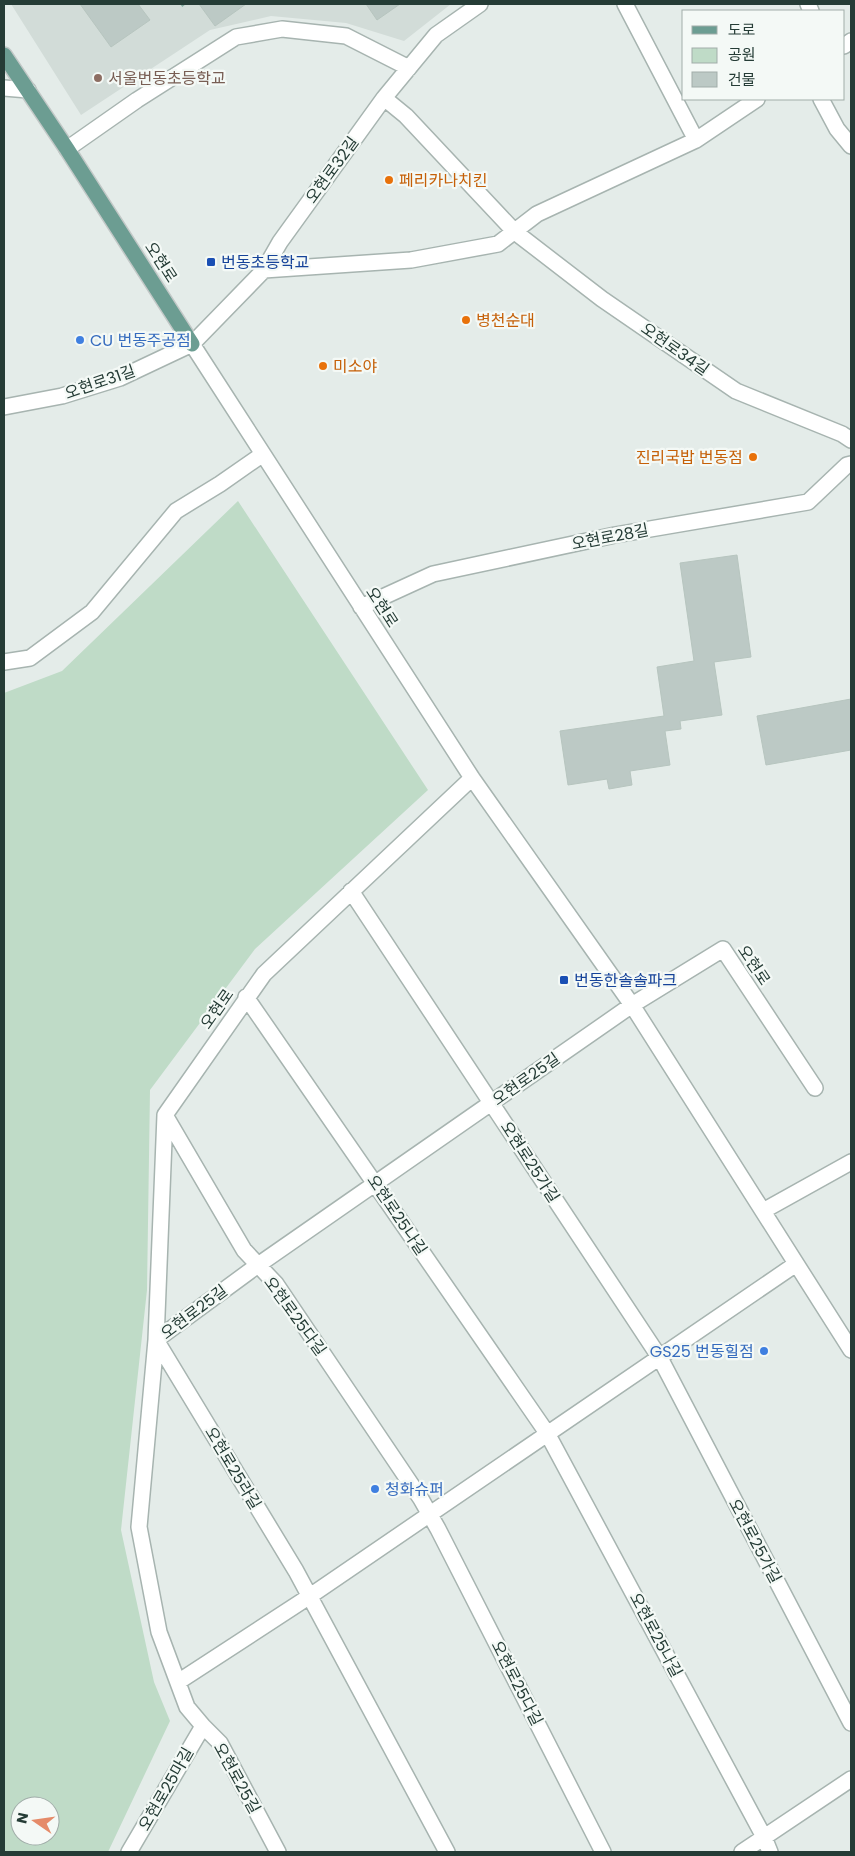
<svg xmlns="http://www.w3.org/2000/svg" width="855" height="1856" viewBox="0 0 855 1856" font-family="Poppins,'Noto Sans KR',sans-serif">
  <rect width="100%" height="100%" fill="#e4ece9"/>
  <path fill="#d2dcd8" d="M11 4H451L404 41 346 23 271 16 210 30 81 115Z"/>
  <path fill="#bfdbc7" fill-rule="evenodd" d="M238 501 428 790 255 949 150 1090 147 1290 121 1530 154 1682 170 1721 108 1852H4V693L62 671ZM20 1806H50V1836H20Z"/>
  <path fill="#bcc9c5" stroke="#b7c5bf" d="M80 4H138L150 20 111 47Z
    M199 4H246L215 26Z
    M366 4H400L377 20Z
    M737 555 751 657 714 662 722 715 680 721 681 729 665 731 670 765 630 771 632 785 609 789 607 779 568 785 560 731 664 716 657 667 694 661 680 563Z
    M851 699V750L766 765 757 716Z"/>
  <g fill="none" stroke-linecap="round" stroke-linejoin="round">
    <g stroke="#a7b4b0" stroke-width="18">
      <path id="minor" d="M625 4 696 140
        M808 4 811 11
        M844 46 851 41
        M4 88 28 90
        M384 98 406 116 515 232 602 299 736 391 842 434 851 440
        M821 99 837 129 851 146
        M67 149 137 100 236 37 282 29 346 36 409 68
        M264 270 411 260 498 244 537 214 696 140 757 99
        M192 344 472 778 632 1005 851 1350
        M4 407 62 396 120 378 192 344 264 270 280 242 384 98 436 35 480 4
        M361 607 433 574 615 535 808 502 847 465 851 464
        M4 662 30 658 92 612 176 511 220 484 263 454
        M351 891 660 1358 851 1723
        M246 997 547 1433 764 1837 770 1852
        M165 1115 244 1250 276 1284 421 1499 438 1529 603 1852
        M763 1211 851 1162
        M156 1340 258 1265 632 1005 723 949 815 1088
        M156 1340 296 1571 447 1852
        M178 1682 310 1596 796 1264
        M129 1852 203 1726
        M278 1852 220 1743 203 1726 187 1707 159 1632 139 1527 156 1340 165 1115 264 974 472 778
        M742 1852 851 1779"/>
    </g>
    <g stroke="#c2c8c7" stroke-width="18">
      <path id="major" d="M4 55 67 149 192 344"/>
    </g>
    <path stroke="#87ada2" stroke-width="3" stroke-dasharray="2.5 4" stroke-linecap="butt" d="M182 4 185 8"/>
    <use href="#minor" stroke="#fff" stroke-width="15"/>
    <use href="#major" stroke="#6c9d92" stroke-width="15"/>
  </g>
  <circle fill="#8d6e63" stroke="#f4f9f6" stroke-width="2" cx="98" cy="78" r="5"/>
  <g fill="#e8710a" stroke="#f4f9f6" stroke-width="2">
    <circle cx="389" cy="180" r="5"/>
    <circle cx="466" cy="320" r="5"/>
    <circle cx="323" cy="366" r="5"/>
    <circle cx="753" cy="457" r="5"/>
  </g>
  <g fill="#1a4fb4" stroke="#f4f9f6" stroke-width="2">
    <rect x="206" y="257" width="10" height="10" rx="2.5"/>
    <rect x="559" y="975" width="10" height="10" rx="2.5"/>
  </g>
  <g fill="#3f7fe0" stroke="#f4f9f6" stroke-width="2">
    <circle cx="80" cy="340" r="5"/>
    <circle cx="764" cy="1351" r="5"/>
    <circle cx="375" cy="1489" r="5"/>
  </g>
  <g text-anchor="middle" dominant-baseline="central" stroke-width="4.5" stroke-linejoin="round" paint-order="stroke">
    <g font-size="16" fill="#785e54" stroke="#f4f9f6" text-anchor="start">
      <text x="108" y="78">서울번동초등학교</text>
    </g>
    <g font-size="16" fill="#253c36" stroke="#f4f9f6">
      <text transform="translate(332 170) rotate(-54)">오현로32길</text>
      <text transform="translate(161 262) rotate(57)">오현로</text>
      <text transform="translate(675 349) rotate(35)">오현로34길</text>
      <text transform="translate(100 382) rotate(-19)">오현로31길</text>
      <text transform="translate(610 537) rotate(-11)">오현로28길</text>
      <text transform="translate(382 607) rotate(57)">오현로</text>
      <text transform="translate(754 965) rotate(56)">오현로</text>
      <text transform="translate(217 1009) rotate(-55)">오현로</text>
      <text transform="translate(526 1079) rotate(-35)">오현로25길</text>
      <text transform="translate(530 1162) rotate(57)">오현로25가길</text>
      <text transform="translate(397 1215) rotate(56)">오현로25나길</text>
      <text transform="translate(194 1312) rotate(-37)">오현로25길</text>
      <text transform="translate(295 1316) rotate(54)">오현로25다길</text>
      <text transform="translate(233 1468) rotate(59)">오현로25라길</text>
      <text transform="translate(755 1541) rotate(62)">오현로25가길</text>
      <text transform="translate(656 1635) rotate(62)">오현로25나길</text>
      <text transform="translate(517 1683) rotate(63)">오현로25다길</text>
      <text transform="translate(237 1778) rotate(61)">오현로25길</text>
      <text transform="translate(166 1789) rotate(-60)">오현로25마길</text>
    </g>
    <g font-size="16" fill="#c56008" stroke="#f4f9f6" text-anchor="start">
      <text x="399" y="180">페리카나치킨</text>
      <text x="476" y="320">병천순대</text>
      <text x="333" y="366">미소야</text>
      <text x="743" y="457" text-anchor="end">진리국밥 번동점</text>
    </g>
    <g font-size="16" fill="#164399" stroke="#f4f9f6" text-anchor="start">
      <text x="221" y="262">번동초등학교</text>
      <text x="574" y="980">번동한솔솔파크</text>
    </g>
    <g font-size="16" fill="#366cbe" stroke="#f4f9f6" text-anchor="start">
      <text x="90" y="340">CU 번동주공점</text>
      <text x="754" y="1351" text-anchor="end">GS25 번동힐점</text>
      <text x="385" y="1489">청화슈퍼</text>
    </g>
  </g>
  <rect width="855" height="1856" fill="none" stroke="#253c36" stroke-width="10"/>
  <rect x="682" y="10" width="162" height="90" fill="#f4f9f6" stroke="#a1ada9"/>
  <rect x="692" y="26" width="25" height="8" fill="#6c9d92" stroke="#a1ada9"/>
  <text x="728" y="35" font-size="15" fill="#253c36">도로</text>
  <rect x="692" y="48" width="25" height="15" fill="#bfdbc7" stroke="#a1ada9"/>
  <text x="728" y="60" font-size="15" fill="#253c36">공원</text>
  <rect x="692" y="72" width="25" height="15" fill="#bcc9c5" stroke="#a1ada9"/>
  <text x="728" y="85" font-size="15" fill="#253c36">건물</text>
  <g transform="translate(35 1821) rotate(283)"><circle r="24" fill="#f4f9f6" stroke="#a1ada9"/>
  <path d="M0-4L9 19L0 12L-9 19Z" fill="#e58b69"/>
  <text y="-8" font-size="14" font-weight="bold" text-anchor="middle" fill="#253c36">N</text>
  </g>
</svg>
